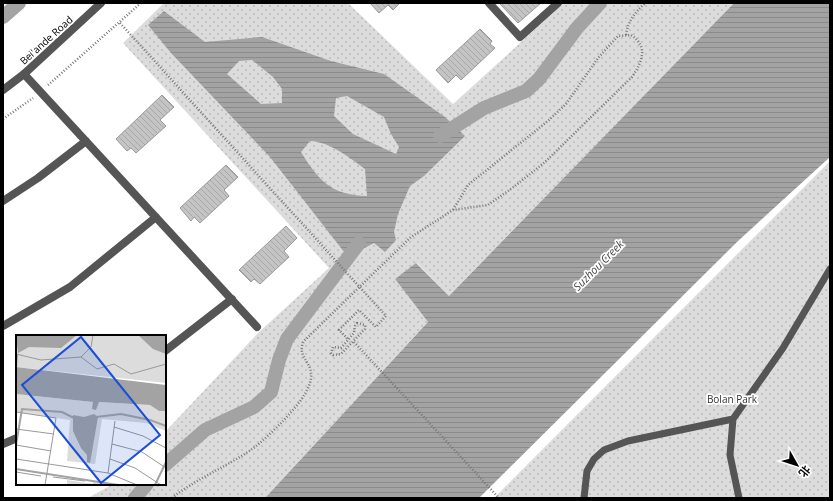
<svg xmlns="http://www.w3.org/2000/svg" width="833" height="501" viewBox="0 0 833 501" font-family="'Open Sans','Noto Sans SC',sans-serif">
  <defs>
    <pattern id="green-dots" width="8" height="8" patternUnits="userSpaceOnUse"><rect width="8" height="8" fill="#dcdcdc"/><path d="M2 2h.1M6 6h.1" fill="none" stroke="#bbb" stroke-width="1.8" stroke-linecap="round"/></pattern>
    <pattern id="water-rules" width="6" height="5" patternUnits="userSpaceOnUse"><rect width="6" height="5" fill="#a3a3a3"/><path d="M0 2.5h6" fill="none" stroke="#8b8b8b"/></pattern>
    <pattern id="building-back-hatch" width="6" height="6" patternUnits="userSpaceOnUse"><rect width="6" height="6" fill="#c4c4c4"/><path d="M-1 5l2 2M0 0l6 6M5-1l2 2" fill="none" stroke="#a7a7a7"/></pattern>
  </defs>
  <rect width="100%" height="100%" fill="#fff"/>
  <path fill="url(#green-dots)" d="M164 3H348L453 104 564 3H734L449 296 417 263 395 279 428 322 265 498H88L113 484H165V432L258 333 329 268 123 43Z
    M830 161V498H494Z"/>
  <path fill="url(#water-rules)" fill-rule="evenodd" d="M734 3H830V157L738 241 479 498H265L428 322 395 279 416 263 449 296Z
    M164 11 205 42 262 37 331 61 384 74 445 117 465 136 424 176 410 186 398 214 394 232 396 240 385 252 374 243 348 257 270 157 171 53 148 25ZM252 60 273 77 282 89V103L261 104 227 74 239 61ZM347 96 384 117 391 134 399 147 396 154 353 134 334 116 336 98ZM310 141C330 142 349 157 365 169L367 196C331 195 319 181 301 152Z"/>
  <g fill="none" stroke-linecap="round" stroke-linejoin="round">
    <path stroke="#a3a3a3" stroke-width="14" d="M3 17 19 3
      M440 136 484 108 526 91 539 79 577 28 600 3
      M165 465 205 430 254 407 271 392 279 360 287 339 359 243
      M135 498 147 484"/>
  </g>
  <path fill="url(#building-back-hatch)" stroke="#999" d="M370 3H400L393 10 388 5 379 13Z
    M499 3H541L518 23Z
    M480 29 492 41 490 44 495 48 461 80 456 75 448 83 436 70Z
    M162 95 174 107 160 120 166 126 136 153 131 148 127 151 116 139Z
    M226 165 238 177 224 190 229 196 200 223 194 217 191 221 180 208Z
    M286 226 297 238 284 251 289 257 260 284 254 279 251 282 239 270Z"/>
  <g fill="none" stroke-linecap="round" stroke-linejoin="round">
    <path stroke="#777" stroke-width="2.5" stroke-dasharray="1 2" stroke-linecap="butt" d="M120 23 386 316 376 327 359 310 339 330 349 340
      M626 35C628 20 635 13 645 3
      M48 85 141 3
      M3 119 33 98
      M357 323 365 325V329L341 354 333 355 331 353 333 347 341 348 354 333 355 326Z
      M354 342 499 498
      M172 498C197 478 229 466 255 447 265 439 275 429 284 420 293 410 302 401 308 388 320 363 294 359 304 341L411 237 453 210 488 205 515 186 545 162 632 77C642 62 649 47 631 35L618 36 598 58 566 104 549 120 468 185 453 210"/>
    <path stroke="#555" stroke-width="7" d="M733 419 730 455 739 498
      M584 498 587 471 594 459 604 450 628 441 733 419 783 348 830 269"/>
    <path stroke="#555" stroke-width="8" d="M489 3 520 37 558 3
      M24 74 257 327
      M3 201 38 178 86 141
      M3 326 70 287 156 217
      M165 351 232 299
      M3 444 17 438"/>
    <path stroke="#555" stroke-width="8" d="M3 90 24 74 101 3"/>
  </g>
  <g text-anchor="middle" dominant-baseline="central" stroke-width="3.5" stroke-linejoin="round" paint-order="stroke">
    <g font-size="10" fill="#000" stroke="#fff">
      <text transform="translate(46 40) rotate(-42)">Bei'ande Road</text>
    </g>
    <g font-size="10" fill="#333" stroke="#fff">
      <text x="732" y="399">Bolan Park</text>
    </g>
    <g font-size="11" font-style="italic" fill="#444" stroke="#fff">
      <text transform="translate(598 265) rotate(-45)">Suzhou Creek</text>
    </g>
  </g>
  <g transform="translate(16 335)">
    <rect width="150" height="150" fill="#fff"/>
    <path d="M0 0H150V48L0 32ZM0 59 77 67 80 74 82 67 134 70 143 76H150V96L130 88 86 84 79 129 51 126 54 85 0 77ZM51 145 77 149V147L93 150H51Z" fill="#dcdcdc"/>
    <path d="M0 0H61L45 13 13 12 2 18ZM122 0H150V19L137 14ZM0 32 150 50V76H143L134 70 83 67 80 75 76 74 77 67 0 59ZM78 79 82 82 74 128 71 127V120L65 113 57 96V80L68 82Z" fill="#a3a3a3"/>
    <path fill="none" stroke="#a3a3a3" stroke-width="2" d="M0 32 1 19M80 82 105 79 134 85 150 91M0 110 6 74 46 77 58 83M0 134 102 150M139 150 150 127"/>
    <path fill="none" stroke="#999" stroke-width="1" d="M0 19 25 25 65 22 81 34 98 29 115 39 150 29M65 22 75 12 77 0M0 77 40 83 29 150M98 92 127 101 150 113M0 94 38 99M96 109 126 117 150 133M0 110 35 116M0 124 92 138 121 150M94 124 119 133 145 150M0 137 25 141M92 138 99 86M37 142 69 146"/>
    <path fill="#1d4ed8" fill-opacity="0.15" stroke="#1d4ed8" stroke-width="2" d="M65 2 144 100 85 148 6 50Z"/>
    <rect width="150" height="150" fill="none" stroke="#000" stroke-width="2"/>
  </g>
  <rect width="833" height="501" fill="none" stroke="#000000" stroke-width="8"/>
  <g transform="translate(797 465) rotate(129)" stroke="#ffffff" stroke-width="3" paint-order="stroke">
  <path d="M0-3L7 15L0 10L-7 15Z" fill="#000000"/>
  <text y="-6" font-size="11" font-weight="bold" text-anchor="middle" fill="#000000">北</text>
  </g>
</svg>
